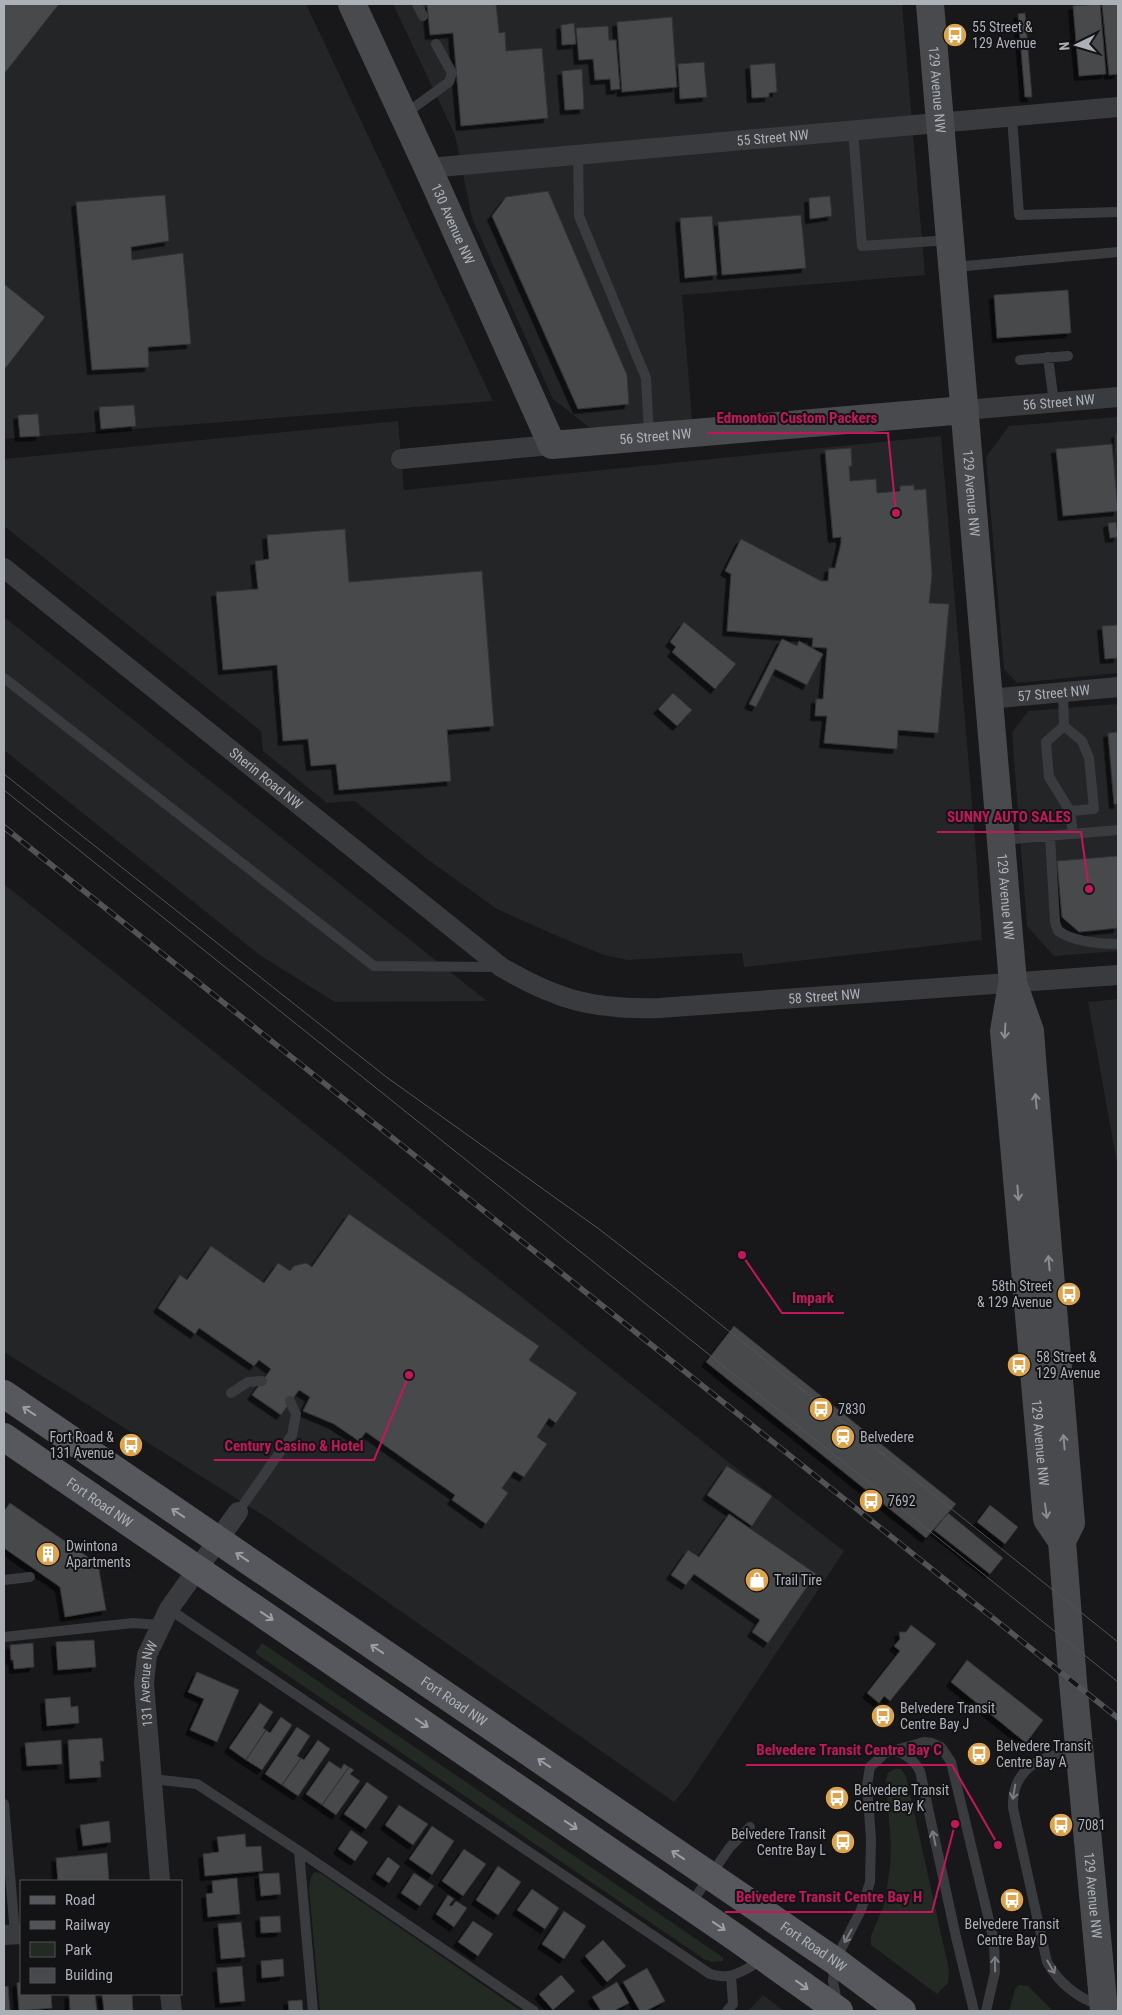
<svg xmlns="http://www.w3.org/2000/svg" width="1122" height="2015" viewBox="0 0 1122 2015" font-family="'Roboto Condensed',sans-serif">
  <defs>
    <filter id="shadow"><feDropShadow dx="-4.5" dy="4.5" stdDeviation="0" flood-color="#0009"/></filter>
  </defs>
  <rect width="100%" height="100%" fill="#18181a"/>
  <path fill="#242527" d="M4 4H306L493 401 4 439Z
    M393 4H902L925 275 682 295 692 420 590 428 553 399 472 218 455 135Z
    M1118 417V673L1017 683 1004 669 986 457 1009 426Z
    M398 421 404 490 941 436 975 839 982 940 744 967 742 953 628 960 604 955 562 938 497 909 427 859 355 801 327 803 263 751 261 731 4 526V459Z
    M4 617 487 1001 335 1002 261 956 4 750Z
    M1118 704V951L1054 956 1027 926 1012 733 1028 711Z
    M4 884 727 1461 844 1551 686 1788 674 1802 266 1517 4 1352Z
    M1118 999V1169L1088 1002Z
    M763 1995 784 2011H748Z"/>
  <path fill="#232a23" d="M262 1643 721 1956 723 1958V1961L711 1962 704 1959 255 1653Z
    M894 1769H901L906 1776 949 1970 948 1983 937 1994 871 1945V1936L884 1905 890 1868 891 1846 886 1780 888 1773Z
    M314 1872 320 1873 521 2011H320L309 1888 311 1877Z
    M1019 1985 1028 1986 1053 2011H1009L1015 1989Z"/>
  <path fill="#47494c" stroke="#333336" filter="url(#shadow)" d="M4 4H59L4 74Z
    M427 4H496L499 33 505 32 506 51 542 48 548 118 461 126 453 33 430 35Z
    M1100 4 1106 74 1079 76 1073 6Z
    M1102 4H1118V74L1109 75Z
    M1025 13 1032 97H1025L1018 14Z
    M672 17 677 87 622 92 617 22Z
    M574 23 576 44 562 45 561 25Z
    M608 26 609 40H616L620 89 611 90 610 79 595 80 593 59 579 60 576 28Z
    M704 62 707 97 680 99 678 64Z
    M775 63 777 92 769 93V97L752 98 750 65Z
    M582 69 584 109 565 110 562 71Z
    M548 191 627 375 629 404 578 409 492 216 506 197Z
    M165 195 169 241 131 247 132 260 183 253 191 344 148 347 149 367 92 370 76 202Z
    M830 196 832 216 810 219 809 198Z
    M801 215 806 268 722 275 718 222Z
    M712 216 717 275 685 278 680 218Z
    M4 284 45 317 4 370Z
    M1068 290 1071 333 997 338 994 295Z
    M134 405 136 426 101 429 99 407Z
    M38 414 40 436 20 437 18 415Z
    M1118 433V455H1117L1116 434Z
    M1112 444 1118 511 1063 516 1056 449Z
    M851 448 852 466H849L850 481 876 479 877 493 900 491V486L914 485V490L926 489 932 575 929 603 949 604 938 733 898 730 897 749 824 743 827 716H815L816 699H823L827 648 812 647 813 638 727 631 731 574 725 571 741 539 821 581H828L829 568H835L841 543V537L833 538 825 450Z
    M1116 522 1118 537 1110 538 1108 523Z
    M345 529 349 582 482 571 494 726 447 730 451 781 339 790 336 764 311 766 308 739 283 741 277 665 223 670 216 592 258 589 255 561 269 559 267 535Z
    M684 622 736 664 715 689 672 652 676 647 670 642Z
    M1118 625V658L1105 659 1102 626Z
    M782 639 797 646 799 641 823 654 807 685 775 669 756 707 749 704Z
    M673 693 692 710 677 726 658 709Z
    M1118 732V804H1114L1108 733Z
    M1118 856V928L1079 932 1062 917 1057 861Z
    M349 1214 539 1346 529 1360 577 1393 556 1423 549 1418 537 1437 547 1444 524 1477 514 1471 502 1488 508 1493 486 1524 452 1500 455 1495 366 1432 359 1441 334 1424 303 1411 310 1397 299 1390 281 1415 252 1395 271 1369 259 1360 254 1366 199 1328 195 1334 158 1308 180 1275 187 1280 211 1246 264 1283 278 1263 290 1271 294 1266 306 1263 312 1267Z
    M734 1326 956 1504 926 1538 706 1362Z
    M727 1466 772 1496 752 1526 707 1495Z
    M10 1503 98 1564 106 1610 65 1617 60 1587 4 1548V1511Z
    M990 1505 1018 1527 1005 1544 977 1522Z
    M948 1513 1003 1558 990 1574 934 1530Z
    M729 1514 816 1574 768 1643 752 1632 760 1620 694 1574 686 1585 671 1575 688 1550 699 1557Z
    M911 1625 936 1644 890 1701 884 1696 879 1703 867 1693 900 1651 894 1646 900 1639 899 1632H906Z
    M94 1640 96 1667 58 1670 56 1642Z
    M33 1643 34 1667 14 1669 13 1660H11L10 1645Z
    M967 1660 1043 1720 1026 1743 951 1682Z
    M197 1672 239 1690 217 1742 190 1730 204 1699 188 1692Z
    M70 1697 71 1707 78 1706 79 1723 47 1726 45 1699Z
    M260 1703 273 1712 263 1728 266 1730 246 1760 229 1748Z
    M281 1717 292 1725 262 1770 246 1760 266 1730 270 1733Z
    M297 1727 310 1736 297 1756 301 1758 282 1785 265 1774Z
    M102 1738 104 1761H100L101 1777 70 1779 68 1740Z
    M61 1740 62 1764 27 1766 25 1743Z
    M318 1740 330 1749 298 1796 282 1785 301 1758 304 1760Z
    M329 1761 341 1769 344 1764 349 1767 322 1805 306 1794Z
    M349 1767 354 1770 350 1774 360 1781 336 1815 322 1805Z
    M367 1782 388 1797 366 1829 344 1814Z
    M399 1805 428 1824 413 1845 385 1825Z
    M109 1821 111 1842 83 1846 80 1825Z
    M432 1826 454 1841 432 1875 409 1859Z
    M351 1830 368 1842 355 1861 338 1849Z
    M245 1834 246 1847 261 1846 263 1871 205 1876 203 1854 219 1852 217 1837Z
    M464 1849 486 1864 463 1896 442 1881Z
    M107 1853 109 1881H58L56 1858Z
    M388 1857 400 1866 389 1883 376 1874Z
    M498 1866 521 1882 498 1915 476 1900Z
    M279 1873 281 1894 261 1896 259 1874Z
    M414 1873 434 1886 420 1906 401 1893Z
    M237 1878 240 1914 208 1917 206 1894 213 1893 212 1881Z
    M532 1889 559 1908 545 1929 517 1910Z
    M448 1895 454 1899 449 1905 452 1906 456 1901 467 1908 454 1927 436 1914Z
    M564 1911 586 1926 564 1959 542 1944Z
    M280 1916 281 1932 261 1933 260 1917Z
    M473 1921 493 1934 478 1956 458 1942Z
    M241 1922 245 1957 221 1959 218 1924Z
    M603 1940 626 1966 607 1982 585 1956Z
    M283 1959 284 1976 262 1978 261 1961Z
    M242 1966 245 2001 220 2003 217 1968Z
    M647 1968 665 2001 646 2011H640L623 1982Z
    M561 1975 575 1991 553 2010 539 1994Z
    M21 1982V1994H51L52 2008 19 2011 17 1983Z
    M617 1982 629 2003 614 2011H601L592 1997Z
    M8 1986 10 2011H4V1987Z
    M69 1994H95L97 2011H70Z
    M102 1994H132L133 2011H104Z
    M302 2000 303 2011H289L288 2001Z"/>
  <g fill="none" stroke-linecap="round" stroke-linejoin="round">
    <path stroke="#3a3b3f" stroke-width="10" d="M417 4 423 16
      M405 114 449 82 452 73 436 44
      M1012 117 1019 215 1118 212
      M853 130 862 246 950 240
      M578 154 579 216 646 378 649 436
      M954 267 1118 252
      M1048 357 1054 403
      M1020 360 1068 356
      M4 678 374 966 497 967
      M1063 692 1064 726 1046 742 1049 777 1070 811 1073 834
      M1064 726 1082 741 1089 758 1094 809 1070 811
      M1050 836 1055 922 1058 931C1075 942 1098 944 1118 944
      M1002 840 1118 830
      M231 1393 248 1382 262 1381
      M238 1512 292 1435 296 1414 290 1401
      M4 1580 30 1577
      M169 1609 710 1974C732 1981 744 1970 762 1960
      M4 1637 133 1623 161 1625
      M894 1750C907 1755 913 1759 920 1771L956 1937 974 2011
      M1078 1751C1043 1754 1011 1768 1013 1808L1047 1962C1059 1983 1078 1998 1101 2006
      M152 1779 197 1784 299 1851 534 2011
      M4 1804 15 1934
      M299 1851 313 2011
      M690 1905 730 1847 750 1827
      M837 2003 833 1981 835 1961 861 1910 870 1882 871 1839 867 1785 870 1767 885 1753 924 1742 932 1743 941 1747 951 1762 994 1941 995 1972 986 2011
      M727 2011 733 2004 731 1976"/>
    <g stroke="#3a3b3f" stroke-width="20">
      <path id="s1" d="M428 168 1118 107"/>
      <path id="s2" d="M965 410 1118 397"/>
      <path d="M401 459 552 445"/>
      <path id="s3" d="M4 568 501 967C557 1000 594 1010 659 1008L1118 975"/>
      <path id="s4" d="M989 699 1118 687"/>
      <path id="s5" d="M160 1881 144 1683 147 1655 169 1609 238 1512"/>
      <path d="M4 1935 21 1934"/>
      <path d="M170 1994 172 2011"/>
    </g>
    <g stroke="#484a4e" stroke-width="28">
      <path id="s6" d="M352 4 428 168 552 445 965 410"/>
      <path id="s7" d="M930 4 1013 983 1030 1031 1032 1058 1071 1523 1062 1541"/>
      <path id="s8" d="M1012 984 1004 1031 1047 1519 1062 1541 1073 1682 1104 2011"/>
    </g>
    <g stroke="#56585d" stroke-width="28">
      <path id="s9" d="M4 1394 835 1961 902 2011"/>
      <path id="s10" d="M4 1437 735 1937 839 2011"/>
    </g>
    <path stroke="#515357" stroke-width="1" d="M4 774 385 1076 599 1229 675 1288 1118 1642
      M4 790 1118 1682"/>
    <g stroke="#515357" stroke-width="5.5">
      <path id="rail" d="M4 827 1118 1718"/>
    </g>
    <use href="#rail" stroke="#131315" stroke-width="4" stroke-dasharray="11" stroke-linecap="butt"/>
  </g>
  <defs><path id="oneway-shaft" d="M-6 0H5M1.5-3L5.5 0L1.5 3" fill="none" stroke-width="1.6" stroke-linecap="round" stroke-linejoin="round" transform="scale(1.25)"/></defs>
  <g stroke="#898d93">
    <use href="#oneway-shaft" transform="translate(1005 1031) rotate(93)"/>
    <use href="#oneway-shaft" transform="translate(1036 1101) rotate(-95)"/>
    <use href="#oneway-shaft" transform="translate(1018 1193) rotate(85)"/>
    <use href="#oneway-shaft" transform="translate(1049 1263) rotate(-95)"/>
    <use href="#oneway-shaft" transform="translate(1064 1442) rotate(-95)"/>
    <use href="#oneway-shaft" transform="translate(1046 1511) rotate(82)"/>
  </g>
  <g stroke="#9b9fa6">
    <use href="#oneway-shaft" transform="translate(29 1411) rotate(-146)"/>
    <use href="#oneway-shaft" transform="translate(178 1513) rotate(-146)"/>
    <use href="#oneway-shaft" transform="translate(242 1557) rotate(-146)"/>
    <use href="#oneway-shaft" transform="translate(267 1616) rotate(34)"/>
    <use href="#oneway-shaft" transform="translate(377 1649) rotate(-146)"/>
    <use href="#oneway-shaft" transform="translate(422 1723) rotate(34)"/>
    <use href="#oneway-shaft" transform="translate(544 1763) rotate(-146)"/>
    <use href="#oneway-shaft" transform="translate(571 1825) rotate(34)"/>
    <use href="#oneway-shaft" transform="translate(678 1855) rotate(-146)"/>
    <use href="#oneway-shaft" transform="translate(719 1926) rotate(34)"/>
    <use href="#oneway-shaft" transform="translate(802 1985) rotate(36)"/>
  </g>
  <g stroke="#797c82">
    <use href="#oneway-shaft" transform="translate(1014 1792) rotate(100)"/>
    <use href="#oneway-shaft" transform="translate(934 1838) rotate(-102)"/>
    <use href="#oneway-shaft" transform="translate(848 1936) rotate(119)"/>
    <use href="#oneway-shaft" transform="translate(995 1964) rotate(-91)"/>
    <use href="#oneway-shaft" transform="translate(1051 1967) rotate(60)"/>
  </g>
  <defs>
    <g id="bus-disc" transform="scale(1.25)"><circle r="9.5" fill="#dda34d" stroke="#131315"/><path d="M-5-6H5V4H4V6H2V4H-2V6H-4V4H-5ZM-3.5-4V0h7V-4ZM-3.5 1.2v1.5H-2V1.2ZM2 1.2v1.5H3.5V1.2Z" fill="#fff"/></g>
    <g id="station-disc" transform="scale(1.25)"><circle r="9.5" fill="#dda34d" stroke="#131315"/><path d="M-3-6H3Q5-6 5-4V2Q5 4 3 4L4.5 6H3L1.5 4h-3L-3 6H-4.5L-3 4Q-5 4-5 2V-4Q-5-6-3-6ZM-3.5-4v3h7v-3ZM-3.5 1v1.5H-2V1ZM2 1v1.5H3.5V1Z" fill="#fff"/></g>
    <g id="building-disc" transform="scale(1.25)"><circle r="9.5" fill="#dda34d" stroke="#131315"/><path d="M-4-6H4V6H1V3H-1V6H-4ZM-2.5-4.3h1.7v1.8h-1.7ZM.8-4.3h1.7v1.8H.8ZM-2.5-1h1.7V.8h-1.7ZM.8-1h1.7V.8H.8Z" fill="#fff"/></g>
    <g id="shop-disc" transform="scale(1.25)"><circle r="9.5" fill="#dda34d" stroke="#131315"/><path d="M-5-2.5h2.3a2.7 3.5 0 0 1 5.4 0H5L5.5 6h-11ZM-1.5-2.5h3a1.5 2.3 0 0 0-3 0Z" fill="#fff"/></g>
  </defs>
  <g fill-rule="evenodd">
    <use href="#bus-disc" x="955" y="35"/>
    <use href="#bus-disc" x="1069" y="1294"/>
    <use href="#bus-disc" x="1019" y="1365"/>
    <use href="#bus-disc" x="821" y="1409"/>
    <use href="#station-disc" x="843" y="1437"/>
    <use href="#bus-disc" x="131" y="1445"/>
    <use href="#bus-disc" x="871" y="1501"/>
    <use href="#building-disc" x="48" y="1554"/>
    <use href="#shop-disc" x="757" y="1580"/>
    <use href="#bus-disc" x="883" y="1716"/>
    <use href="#bus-disc" x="979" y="1754"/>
    <use href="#bus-disc" x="837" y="1798"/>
    <use href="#bus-disc" x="1061" y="1825"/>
    <use href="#bus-disc" x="843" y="1842"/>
    <use href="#bus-disc" x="1012" y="1900"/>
  </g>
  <g text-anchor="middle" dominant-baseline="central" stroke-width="4" stroke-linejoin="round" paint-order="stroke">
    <g font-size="14" fill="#acb1b8" stroke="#131315" text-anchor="start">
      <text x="972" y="27">55 Street &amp;<tspan x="972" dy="16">129 Avenue</tspan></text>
      <text x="1052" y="1286" text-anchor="end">58th Street<tspan x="1052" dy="16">&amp; 129 Avenue</tspan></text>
      <text x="1036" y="1357">58 Street &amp;<tspan x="1036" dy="16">129 Avenue</tspan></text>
      <text x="838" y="1409">7830</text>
      <text x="114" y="1437" text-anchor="end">Fort Road &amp;<tspan x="114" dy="16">131 Avenue</tspan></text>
      <text x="860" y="1437">Belvedere</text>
      <text x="888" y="1501">7692</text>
      <text x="66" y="1546">Dwintona<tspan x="66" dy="16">Apartments</tspan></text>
      <text x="774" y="1580">Trail Tire</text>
      <text x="900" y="1708">Belvedere Transit<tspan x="900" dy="16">Centre Bay J</tspan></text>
      <text x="996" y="1746">Belvedere Transit<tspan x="996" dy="16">Centre Bay A</tspan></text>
      <text x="854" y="1790">Belvedere Transit<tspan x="854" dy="16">Centre Bay K</tspan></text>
      <text x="1078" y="1825">7081</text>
      <text x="826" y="1834" text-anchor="end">Belvedere Transit<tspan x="826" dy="16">Centre Bay L</tspan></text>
      <text x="1012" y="1924" text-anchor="middle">Belvedere Transit<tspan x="1012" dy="16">Centre Bay D</tspan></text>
    </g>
    <g font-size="14" fill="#acb1b8" stroke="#131315">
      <text stroke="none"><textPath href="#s7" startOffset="86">129 Avenue NW</textPath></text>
      <text stroke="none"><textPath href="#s1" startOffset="346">55 Street NW</textPath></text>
      <text stroke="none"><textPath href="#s6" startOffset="242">130 Avenue NW</textPath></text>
      <text stroke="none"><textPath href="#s2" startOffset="94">56 Street NW</textPath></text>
      <text stroke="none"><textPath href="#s6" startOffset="588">56 Street NW</textPath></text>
      <text stroke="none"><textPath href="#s7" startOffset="491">129 Avenue NW</textPath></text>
      <text stroke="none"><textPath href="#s4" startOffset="65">57 Street NW</textPath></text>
      <text stroke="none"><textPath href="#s3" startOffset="336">Sherin Road NW</textPath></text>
      <text stroke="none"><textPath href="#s7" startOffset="896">129 Avenue NW</textPath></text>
      <text stroke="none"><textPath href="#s3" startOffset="969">58 Street NW</textPath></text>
      <text stroke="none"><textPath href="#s8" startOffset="461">129 Avenue NW</textPath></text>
      <text stroke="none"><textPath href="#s10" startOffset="116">Fort Road NW</textPath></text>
      <text stroke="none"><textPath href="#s5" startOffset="198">131 Avenue NW</textPath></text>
      <text stroke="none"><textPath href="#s9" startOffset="545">Fort Road NW</textPath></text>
      <text stroke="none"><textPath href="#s8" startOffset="920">129 Avenue NW</textPath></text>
      <text stroke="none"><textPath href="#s9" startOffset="980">Fort Road NW</textPath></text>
    </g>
  </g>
  <path fill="none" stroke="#c2185b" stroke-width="2" d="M896 513L888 433H707M1089 889L1081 832H937M742 1255L782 1313H844M409 1375L374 1460H214M998 1845L952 1765H746M955 1824L932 1912H725"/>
  <g fill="#c2185b" stroke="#131315" stroke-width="2">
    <circle cx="896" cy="513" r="5"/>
    <circle cx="1089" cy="889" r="5"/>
    <circle cx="742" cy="1255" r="5"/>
    <circle cx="409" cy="1375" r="5"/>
    <circle cx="998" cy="1845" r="5"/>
    <circle cx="955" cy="1824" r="5"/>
  </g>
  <g font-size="15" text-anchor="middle" font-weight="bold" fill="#c2185b" stroke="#131315" stroke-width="4" stroke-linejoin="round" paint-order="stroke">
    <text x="797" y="423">Edmonton Custom Packers</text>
    <text x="1009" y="822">SUNNY AUTO SALES</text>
    <text x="813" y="1303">Impark</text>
    <text x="294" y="1451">Century Casino &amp; Hotel</text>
    <text x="849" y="1755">Belvedere Transit Centre Bay C</text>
    <text x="829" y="1902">Belvedere Transit Centre Bay H</text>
  </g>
  <rect width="1122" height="2015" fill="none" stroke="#acb1b8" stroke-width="10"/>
  <rect x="20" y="1880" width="162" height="115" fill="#131315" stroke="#505256"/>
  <rect x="30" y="1896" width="25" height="8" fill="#56585d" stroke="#505256"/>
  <text x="65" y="1905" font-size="15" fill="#acb1b8">Road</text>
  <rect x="30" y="1921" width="25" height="8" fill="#515357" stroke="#505256"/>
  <text x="65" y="1930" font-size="15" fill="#acb1b8">Railway</text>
  <rect x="30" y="1942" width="25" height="15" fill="#232a23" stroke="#505256"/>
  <text x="65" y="1955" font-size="15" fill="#acb1b8">Park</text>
  <rect x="30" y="1968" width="25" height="15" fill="#47494c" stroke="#505256"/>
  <text x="65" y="1980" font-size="15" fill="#acb1b8">Building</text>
  <g transform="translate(1077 45) rotate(265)" stroke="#131315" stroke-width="4" paint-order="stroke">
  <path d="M0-4L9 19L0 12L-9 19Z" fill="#acb1b8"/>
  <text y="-8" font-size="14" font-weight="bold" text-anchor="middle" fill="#acb1b8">N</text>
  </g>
</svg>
